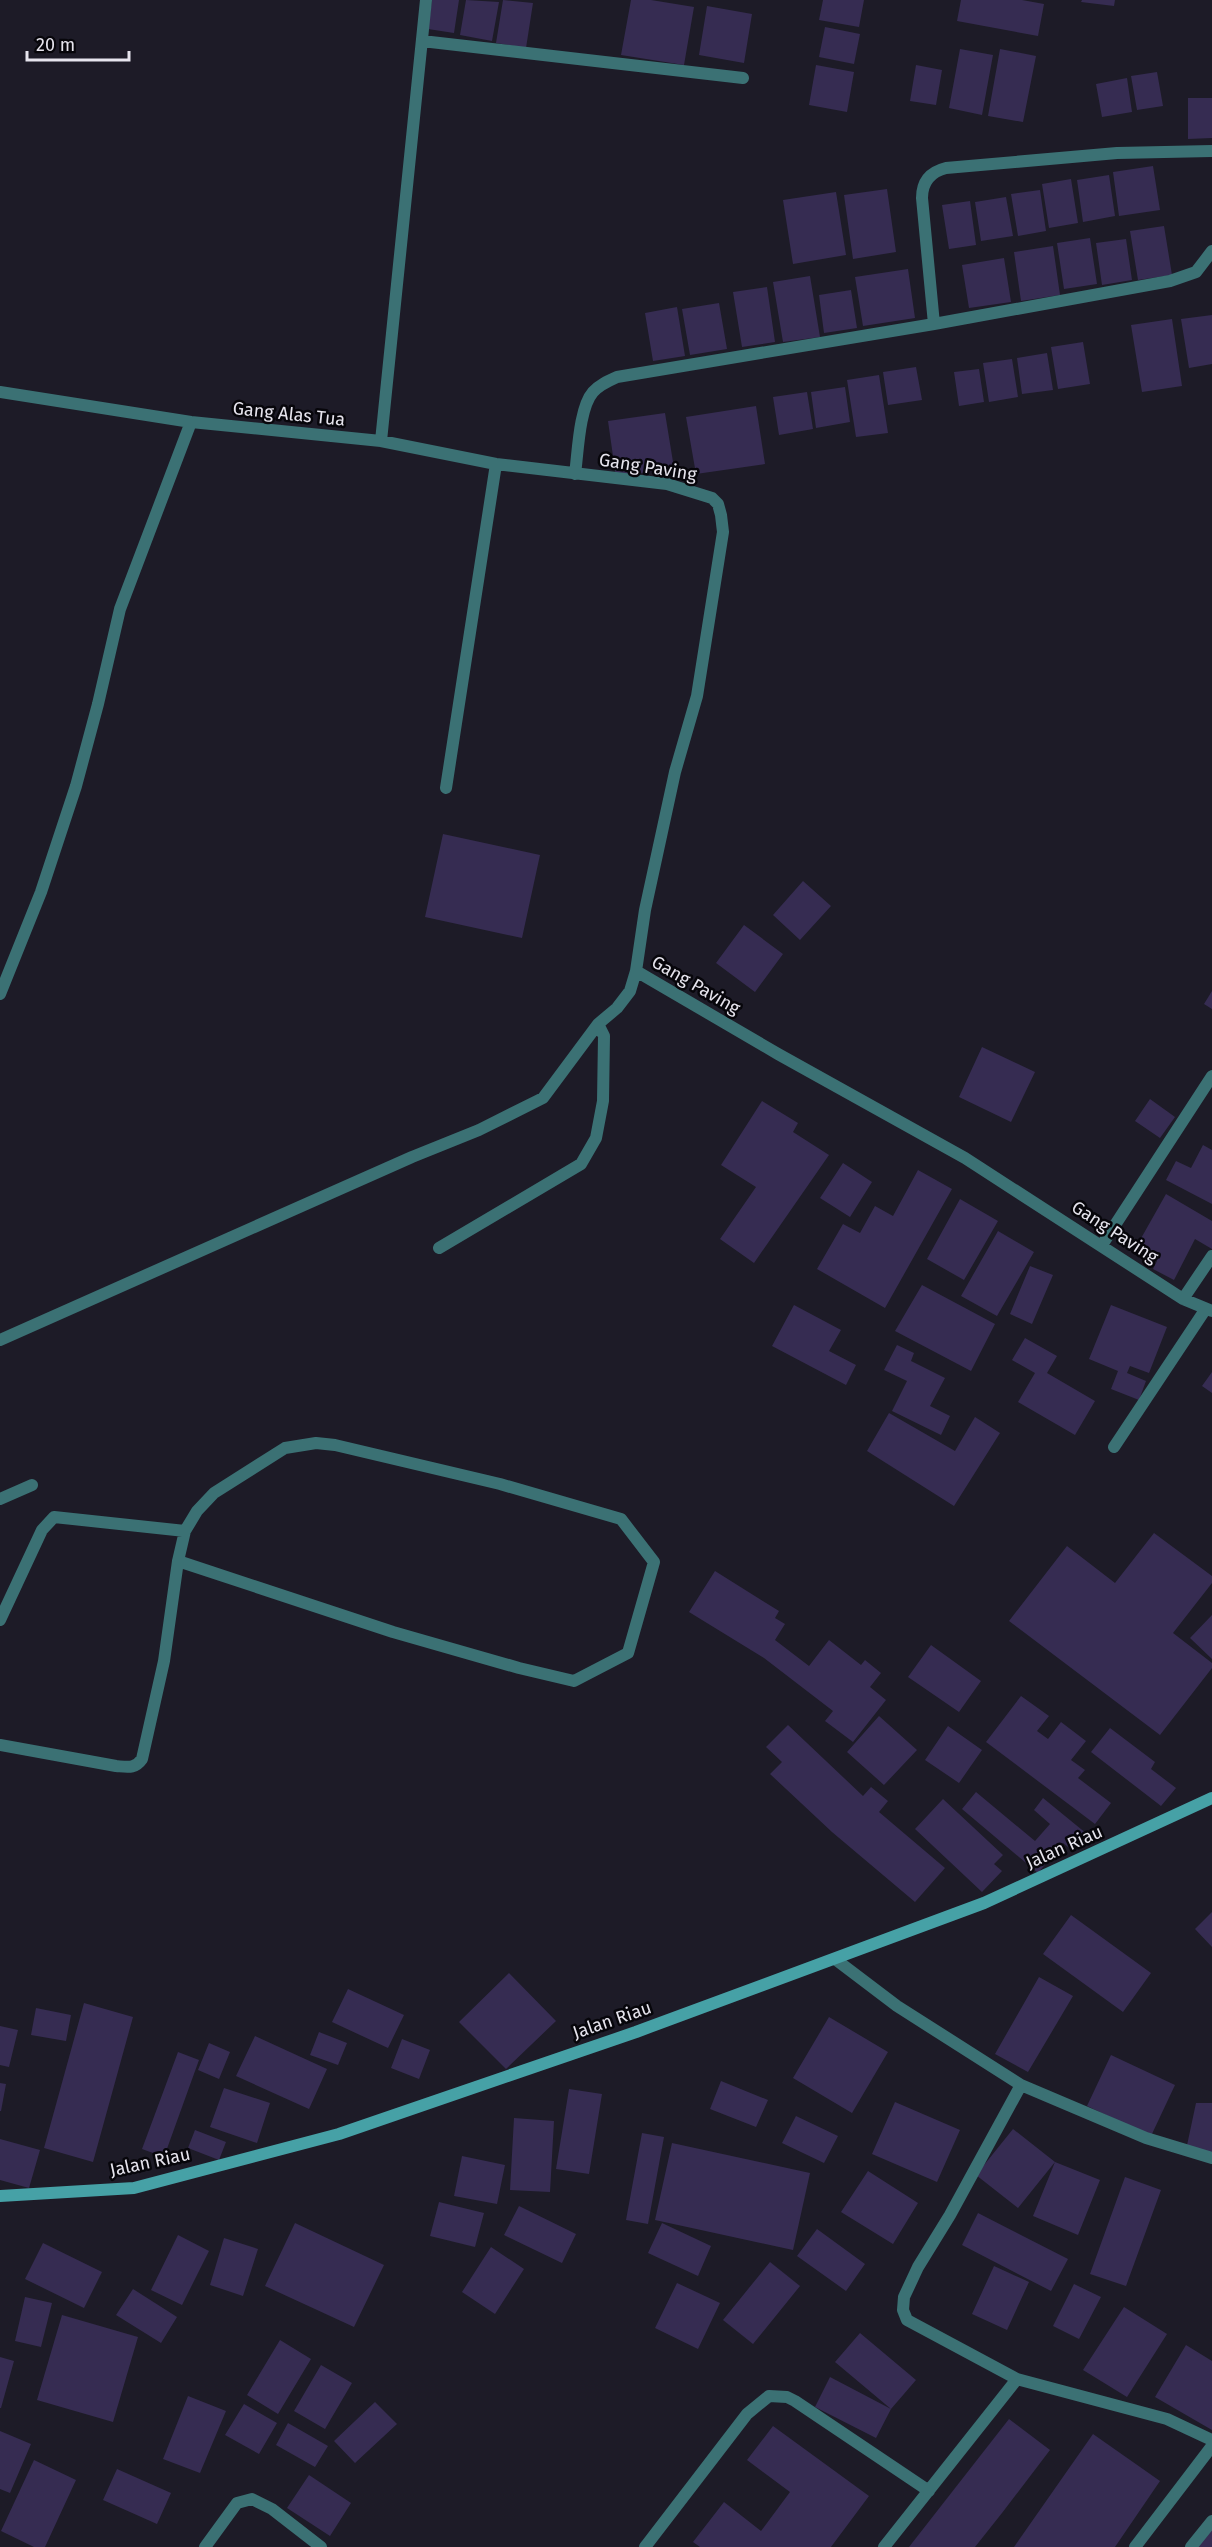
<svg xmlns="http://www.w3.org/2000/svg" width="1212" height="2547" viewBox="0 0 1212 2547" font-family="'Fira Sans',sans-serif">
  <rect width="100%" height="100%" fill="#1d1b27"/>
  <path fill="#362c52" d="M432 0H459L454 33 428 29Z
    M466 0 499 2 492 41 460 35Z
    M503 0 533 3 526 48 496 43Z
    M631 0H651L694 7 684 65 621 55Z
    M823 0H864L859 27 819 20Z
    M961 0H1022L1044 4 1038 36 957 21Z
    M1082 0H1115L1114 6 1081 2Z
    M707 6 752 14 744 63 699 55Z
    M825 27 860 34 854 64 819 57Z
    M960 49 993 55 982 115 949 108Z
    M1000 49 1036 56 1023 122 988 116Z
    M816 65 854 72 847 112 809 105Z
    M916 65 942 70 936 105 910 101Z
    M1157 72 1163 106 1137 110 1131 76Z
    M1127 78 1132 112 1102 117 1096 84Z
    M1188 98H1212V138L1188 139Z
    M1153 166 1160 210 1119 216 1113 172Z
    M1109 175 1115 216 1083 222 1077 180Z
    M1071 179 1078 223 1049 228 1042 184Z
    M887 189 896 252 853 259 844 195Z
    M1040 190 1046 231 1018 236 1011 194Z
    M836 192 846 255 793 264 783 200Z
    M1006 197 1013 236 981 241 975 202Z
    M970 201 976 245 949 249 942 205Z
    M1164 226 1172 275 1138 280 1130 231Z
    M1090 238 1097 284 1064 289 1057 243Z
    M1126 239 1132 280 1102 285 1096 243Z
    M1053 246 1060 295 1021 301 1014 252Z
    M1004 258 1011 302 969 308 962 265Z
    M908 269 915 318 863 326 855 277Z
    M810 276 820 337 783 342 773 282Z
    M767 287 775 342 742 347 733 292Z
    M851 290 857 328 824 333 819 295Z
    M719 303 727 349 690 355 682 309Z
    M677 307 685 356 653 361 645 313Z
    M1212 315V364L1189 368 1181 319Z
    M1172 319 1182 386 1142 392 1131 325Z
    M1083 342 1090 384 1058 389 1051 347Z
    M1047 353 1053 390 1022 394 1017 358Z
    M1012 359 1018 397 989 402 983 363Z
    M916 367 922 400 888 405 883 372Z
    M979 369 984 402 959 406 954 372Z
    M879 375 888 433 856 437 847 380Z
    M845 387 850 422 816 428 811 392Z
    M807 392 813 429 779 435 773 397Z
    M756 406 765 464 696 474 686 417Z
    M665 413 674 468 616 477 608 421Z
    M443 834 540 855 522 938 425 917Z
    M803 881 831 906 800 940 773 915Z
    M744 925 783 954 755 992 716 963Z
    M1212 991V1009L1204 1004Z
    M982 1047 1035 1072 1011 1122 959 1097Z
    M1150 1099 1175 1117 1160 1138 1135 1121Z
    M762 1101 798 1123 793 1132 829 1155 754 1263 720 1239 756 1187 721 1165Z
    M1203 1145 1212 1150V1204L1166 1180 1176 1161 1191 1168Z
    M843 1163 872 1182 850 1217 820 1198Z
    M918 1170 952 1189 885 1308 817 1269 843 1224 860 1233 875 1206 893 1216Z
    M1166 1194 1212 1221V1249L1195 1239 1174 1280 1153 1269 1157 1261 1135 1249Z
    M960 1199 998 1221 964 1280 927 1259Z
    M998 1231 1034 1252 997 1316 961 1296Z
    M1030 1266 1053 1275 1032 1324 1010 1314Z
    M922 1285 995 1324 971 1371 895 1331Z
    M794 1305 841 1330 829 1351 856 1365 846 1385 772 1346Z
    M1111 1305 1167 1327 1149 1373 1130 1366 1127 1373 1146 1381 1139 1400 1111 1389 1118 1371 1089 1359Z
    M1025 1338 1057 1356 1047 1373 1095 1401 1075 1435 1018 1402 1035 1373 1012 1360Z
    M897 1345 914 1353 911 1361 945 1378 930 1406 950 1416 941 1435 892 1411 907 1381 884 1370Z
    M1212 1372V1393L1202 1386Z
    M889 1413 955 1451 975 1417 1000 1433 954 1506 867 1451Z
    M1154 1533 1212 1576V1583L1173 1633 1212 1663V1668L1160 1735 1009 1621 1067 1546 1115 1583Z
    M715 1571 779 1611 775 1618 785 1624 775 1640 809 1666 829 1640 861 1665 865 1660 881 1673 870 1687 886 1700 853 1742 825 1721 833 1711 764 1658 689 1612Z
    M1212 1615V1659L1190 1638Z
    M931 1645 981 1681 959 1712 908 1677Z
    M1021 1696 1049 1716 1037 1731 1048 1739 1061 1722 1086 1741 1071 1760 1085 1770 1078 1778 1111 1803 1095 1824 986 1742Z
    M879 1716 917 1750 884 1785 847 1752Z
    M788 1725 863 1796 871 1787 888 1801 879 1812 945 1868 915 1902 832 1832 770 1774 782 1762 766 1747Z
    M948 1726 982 1750 959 1783 925 1760Z
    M1110 1728 1155 1762 1151 1769 1176 1788 1161 1806 1091 1752Z
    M976 1792 1035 1841 1050 1824 1034 1810 1043 1798 1087 1834 1073 1851 1063 1843 1038 1873 962 1809Z
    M943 1799 1003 1855 994 1864 1002 1871 982 1892 915 1829Z
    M1212 1912V1947L1195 1929Z
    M1071 1915 1151 1973 1123 2012 1043 1954Z
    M509 1973 556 2021 506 2069 459 2022Z
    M1039 1977 1073 1996 1028 2072 995 2054Z
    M348 1989 404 2015 388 2048 332 2022Z
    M84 2003 133 2017 93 2162 44 2148Z
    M36 2008 71 2015 66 2041 31 2035Z
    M829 2017 888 2052 852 2113 793 2078Z
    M0 2026 18 2030 9 2067 0 2065Z
    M319 2032 347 2043 338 2065 310 2055Z
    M255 2036 327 2069 309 2109 236 2076Z
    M402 2039 430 2050 419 2079 391 2068Z
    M209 2043 230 2052 219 2079 198 2070Z
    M178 2052 199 2060 164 2157 142 2149Z
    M1111 2055 1175 2085 1151 2136 1087 2106Z
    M721 2081 768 2100 756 2127 710 2109Z
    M0 2083 6 2084 1 2111H0Z
    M224 2088 270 2103 257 2143 210 2127Z
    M569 2089 602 2094 589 2174 556 2169Z
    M895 2102 960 2130 937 2182 872 2154Z
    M1196 2103H1212V2155L1186 2150Z
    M796 2116 838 2136 824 2163 782 2143Z
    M514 2118 554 2121 550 2192 510 2190Z
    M1013 2129 1055 2162 1100 2180 1078 2235 1033 2216 1055 2162 1018 2208 976 2175Z
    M195 2130 226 2142 219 2160 188 2148Z
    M642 2133 664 2137 648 2224 626 2220Z
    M0 2139 40 2150 29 2188 0 2180Z
    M672 2143 810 2173 793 2250 655 2220Z
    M462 2156 505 2165 497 2204 454 2196Z
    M868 2171 918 2203 893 2244 841 2212Z
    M1125 2177 1161 2190 1126 2286 1090 2274Z
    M439 2202 484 2213 475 2247 430 2236Z
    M519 2206 576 2234 562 2263 504 2235Z
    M978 2213 1068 2259 1051 2291 962 2245Z
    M295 2223 384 2265 354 2327 265 2286Z
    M662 2223 711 2246 698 2276 648 2253Z
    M817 2229 865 2264 846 2291 797 2256Z
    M178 2235 209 2251 182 2305 151 2290Z
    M224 2238 258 2249 243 2296 210 2285Z
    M43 2243 102 2272 84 2308 25 2279Z
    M491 2247 524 2269 495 2314 462 2292Z
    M770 2262 800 2286 753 2344 723 2320Z
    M994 2266 1029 2282 1007 2330 972 2314Z
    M677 2283 720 2303 698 2349 655 2328Z
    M1074 2284 1101 2297 1079 2339 1053 2326Z
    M133 2289 177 2317 161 2343 116 2315Z
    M25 2297 52 2303 41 2347 15 2341Z
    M1124 2307 1167 2334 1127 2397 1083 2370Z
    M62 2315 138 2337 113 2422 37 2400Z
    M860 2333 916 2380 891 2409 876 2438 815 2407 830 2377 891 2409 835 2362Z
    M280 2340 311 2359 278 2414 247 2395Z
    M1186 2345 1212 2361V2430L1155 2397Z
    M0 2357 14 2361 1 2408H0Z
    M321 2365 352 2383 325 2429 294 2411Z
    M188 2396 226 2411 200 2473 163 2459Z
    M375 2402 397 2424 355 2463 334 2441Z
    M244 2404 277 2423 259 2454 225 2435Z
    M1009 2419 1050 2450 1002 2513 975 2547H909Z
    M288 2423 328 2446 315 2467 276 2445Z
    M773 2426 869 2496 831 2547H700L693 2542 724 2502 761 2531 790 2492 747 2460Z
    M0 2431 31 2444 10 2493 0 2489Z
    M1093 2434 1160 2481 1115 2547H1014Z
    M34 2460 76 2480 45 2547H34L1 2531Z
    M117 2469 171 2493 157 2524 103 2500Z
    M309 2475 351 2503 330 2536 287 2508Z
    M1212 2523V2547H1196Z"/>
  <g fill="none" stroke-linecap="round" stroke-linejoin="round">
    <path stroke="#3b7174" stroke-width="12" d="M422 41 743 78
      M934 324 922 198C922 182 930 172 946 168L1117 153 1212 151
      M0 392 191 422 381 441 496 464 667 484 712 498 718 504 721 515 723 532 697 696 675 772 645 910 636 971 630 991 617 1008 598 1024 543 1098 479 1130 412 1157 0 1340
      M381 441 426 0
      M575 474C578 453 579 408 593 392 599 385 608 381 617 377L934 324 1170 281 1196 272 1212 251
      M446 788 496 464
      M636 971 778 1054 965 1158 1183 1299 1212 1311
      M0 994 41 892 76 786 98 704 120 609 191 422
      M1102 1245 1212 1076
      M439 1248 581 1164 596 1138 603 1101 604 1036 598 1024
      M1183 1299 1212 1256
      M1114 1447 1205 1310
      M0 1499 32 1485
      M0 1620 42 1530 54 1517 185 1531
      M0 1745 116 1766C128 1767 135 1769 142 1759L164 1661 178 1561 185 1531 197 1511 214 1493 285 1448 316 1443 335 1445 500 1484 621 1519 654 1562 628 1653 574 1681 519 1668 393 1632 178 1561
      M835 1959 897 2006 1021 2085 1146 2138 1212 2158
      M1021 2085 950 2215 918 2267 904 2297 903 2310 907 2320 1017 2379 1167 2419 1212 2440
      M205 2547 237 2503 252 2499 272 2509 321 2547
      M645 2547 747 2414 769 2396 787 2397 795 2401 929 2491
      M884 2547 1017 2379
      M1135 2547 1212 2446
      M1191 2547 1212 2521"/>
    <path stroke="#46a1a6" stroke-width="12" d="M0 2196 134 2188 339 2134 636 2032 984 1903 1212 1798"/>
  </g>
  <g text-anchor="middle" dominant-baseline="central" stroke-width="5" stroke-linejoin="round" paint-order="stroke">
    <g font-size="18" fill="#e6e4ed" stroke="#07060b">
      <text transform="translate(289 414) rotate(6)">Gang Alas Tua</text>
      <text transform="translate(648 467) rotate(9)">Gang Paving</text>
      <text transform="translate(696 985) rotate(30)">Gang Paving</text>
      <text transform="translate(1115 1232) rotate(33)">Gang Paving</text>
      <text transform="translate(1064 1847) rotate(-24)">Jalan Riau</text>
      <text transform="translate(612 2020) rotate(-19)">Jalan Riau</text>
      <text transform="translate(150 2162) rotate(-12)">Jalan Riau</text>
    </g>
  </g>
  <path d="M27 51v9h102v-9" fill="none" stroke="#e6e4ed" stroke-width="3"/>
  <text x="36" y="51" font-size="18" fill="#e6e4ed" stroke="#07060b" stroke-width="4.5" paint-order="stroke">20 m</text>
</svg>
